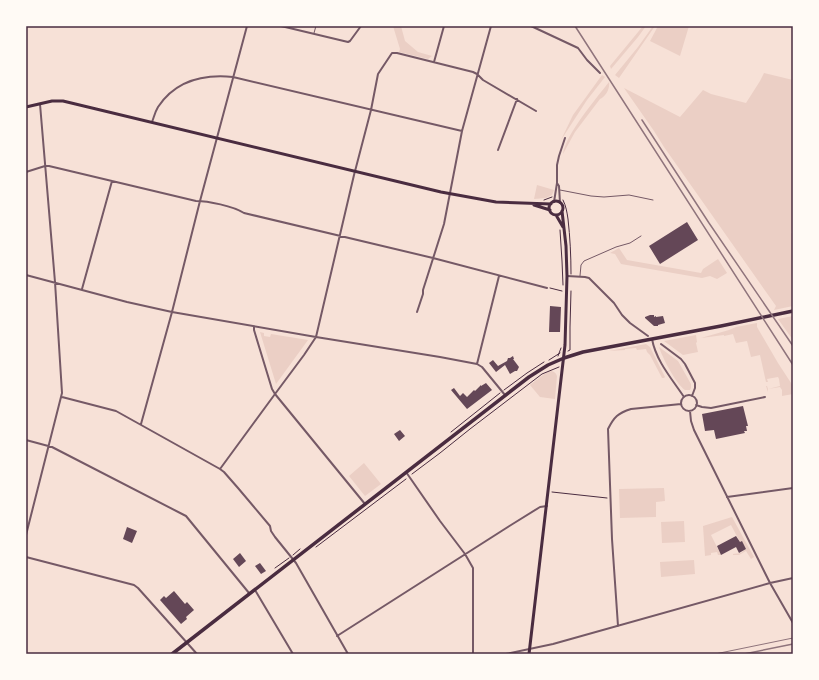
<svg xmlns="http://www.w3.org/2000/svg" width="819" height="680" viewBox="0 0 819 680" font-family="'Public Sans',sans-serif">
  <rect width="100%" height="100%" fill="#f7e1d7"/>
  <path fill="#ebcfc5" d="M393 26H401L405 41 418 52 432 56 428 59 399 52 400 49Z
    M643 26H646L638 37 611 69 610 66Z
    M653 26H655L619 78 615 75 638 47Z
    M658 26H689L680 56 650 41Z
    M764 73 793 80V223L791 233 793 234V306L774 310 776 306 664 147 654 131 624 88 680 117 703 90 711 94 746 103 760 81Z
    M602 75 605 77 587 100 561 140 573 115Z
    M609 82C610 89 606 96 600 99L575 132 563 154C566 134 595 100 609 82Z
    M537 185 554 190 552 195 546 198 534 199Z
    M619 248 627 260 701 273 703 269 718 259 727 273 717 279 710 276 702 278 621 264 615 254 610 253Z
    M793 316V340L778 319Z
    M757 323V327L778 363 793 386V394L782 396V390L780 387 768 389V392L766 386H767L768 389 780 386 779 379 778 377 767 379 768 382H766L760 355 751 357 747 341 736 343 733 334 724 336V335L701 338 729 330 736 327Z
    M260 332 264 333V336L270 337 271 334 308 340 276 384Z
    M696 335 697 342 696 343 698 352 683 355 664 341Z
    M646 344 650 347 665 377 664 378H662L661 376 650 355 647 352 646 349 637 350 636 348 625 349V350L609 351Z
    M659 347 678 361 691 384V388L690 390H685C676 384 662 357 659 347Z
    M550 371C554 371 556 373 557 376L555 399 540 397 530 385 544 374Z
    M364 463 381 484 365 496 349 476Z
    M664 488 665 501 656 502V517L620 518 619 489Z
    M732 517 754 557 751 559 746 551 739 555H733V554L741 553 746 549 742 542H740L731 525 711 535 721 555H718L717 552 711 553V555L705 556 703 526Z
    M684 521 685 542 662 543 661 522Z
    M694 560 695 574 661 577 660 562Z"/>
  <path fill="#644757" d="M687 222 698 240 660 264 649 246Z
    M550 306 561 307 560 332H549Z
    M650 315H654V317L656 316V317L663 316 665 323 658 325V326H654L645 318V317Z
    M513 356 514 359H513L519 367 517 371H515L510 374 505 365 496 372 489 363 493 360 498 366 507 361 508 358H510Z
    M486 383 492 390 467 409 451 390 454 388 460 396 463 393 467 397 474 390 475 391 481 385V386Z
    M743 406 748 426H746L747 431H744L745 433 716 439 714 430 705 431 702 414Z
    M400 430 405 436 399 441 394 434Z
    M127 527 137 531 132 543 123 539Z
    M736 536 740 542 742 541 746 549 739 553 736 547 721 555 717 546Z
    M240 553 246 561 239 567 233 559Z
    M260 563 266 571 261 574 255 566Z
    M174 591 185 604 187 602 194 610 186 617 187 619 181 624 160 600 164 596 166 598Z"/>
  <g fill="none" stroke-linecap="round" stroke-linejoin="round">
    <path stroke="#4a2c40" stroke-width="1" d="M544 200 552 197
      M563 200C566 206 567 212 568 219 570 237 571 255 571 274
      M560 230 562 261 563 285
      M550 288 562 291
      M568 351 570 350V327L571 291
      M558 356 561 348
      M549 360 560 353
      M504 390 527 373 544 362
      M451 432 500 393
      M412 474 440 453 470 429 542 374 559 367
      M552 492 607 498
      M316 547 406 479
      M293 555 300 549
      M275 568 289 558"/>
    <path stroke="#755966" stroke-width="1" d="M314 33 316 26
      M560 190 591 196 604 197 629 195 653 200
      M580 276 581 265 584 261 616 247 630 243 641 236"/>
    <path stroke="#755966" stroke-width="2" d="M281 26 348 42 350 41 361 26
      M531 26 578 48 587 60 600 73
      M434 62 444 26
      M152 122C154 117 155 112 158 107 176 80 203 74 233 77L462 131
      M498 150 517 99
      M26 172 45 166H49L196 201C208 201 233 206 244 213L433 258 547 288
      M557 183 559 186 560 203
      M554 202 557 183V165L559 156 565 138
      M26 275 127 302 172 312 316 337 440 357 477 364 482 367 505 395
      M567 276 585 277 589 278 614 303 622 315 630 323 648 336
      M82 289 112 181
      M417 312 423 294V290L444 224 462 131 491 26
      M254 327V330L272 389 275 394 365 504
      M652 339C656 361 672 379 684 397
      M661 344 681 359 685 364 695 383V388L692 396
      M477 364 499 276
      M681 403a8 8 0 1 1 16 0a8 8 0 1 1-16 0Z
      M62 397 116 411 220 469 224 472 238 488 270 526 271 531 275 537 296 563 348 654
      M696 405 702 407 711 408 765 397
      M690 411 691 421 694 430 770 583 793 623
      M141 424 172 312 200 201 247 26
      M26 440 52 447 186 516 249 593
      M220 469 275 394 304 355 316 337 354 175 371 110 378 74 392 53H397L473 72 477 74 483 80 536 111
      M406 472 440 521 465 554 473 568V654
      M727 497 793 488
      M26 535 62 393 55 282 40 104
      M26 557 134 585 138 588 197 654
      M255 590 293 654
      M618 626 612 539 608 429C614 417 618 413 631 409L681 404
      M337 636 511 525 540 507 547 506
      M506 654 553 644 770 583 793 578"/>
    <path stroke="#4a2c40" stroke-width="3" d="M26 107 52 101H63L441 192 496 202 551 204
      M549 208a7 7 0 1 1 14 0a7 7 0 1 1-14 0Z
      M534 205 550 210
      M556 215 563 227
      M529 654 565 345 567 276 566 246 562 211"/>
    <path stroke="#4a2c40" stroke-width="3.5" d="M172 654 529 377 548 365 564 358 583 352 721 326 793 311"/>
    <path stroke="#8f747c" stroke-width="1" d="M715 654 793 638"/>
    <path stroke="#8f747c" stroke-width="1.5" d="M575 26 793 365
      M642 120 709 223 793 346
      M744 654 793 644"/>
  </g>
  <rect width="819" height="680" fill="none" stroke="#fffaf5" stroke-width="54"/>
  <rect x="27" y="27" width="765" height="626" fill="none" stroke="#4a2c40" stroke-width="1.5"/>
</svg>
